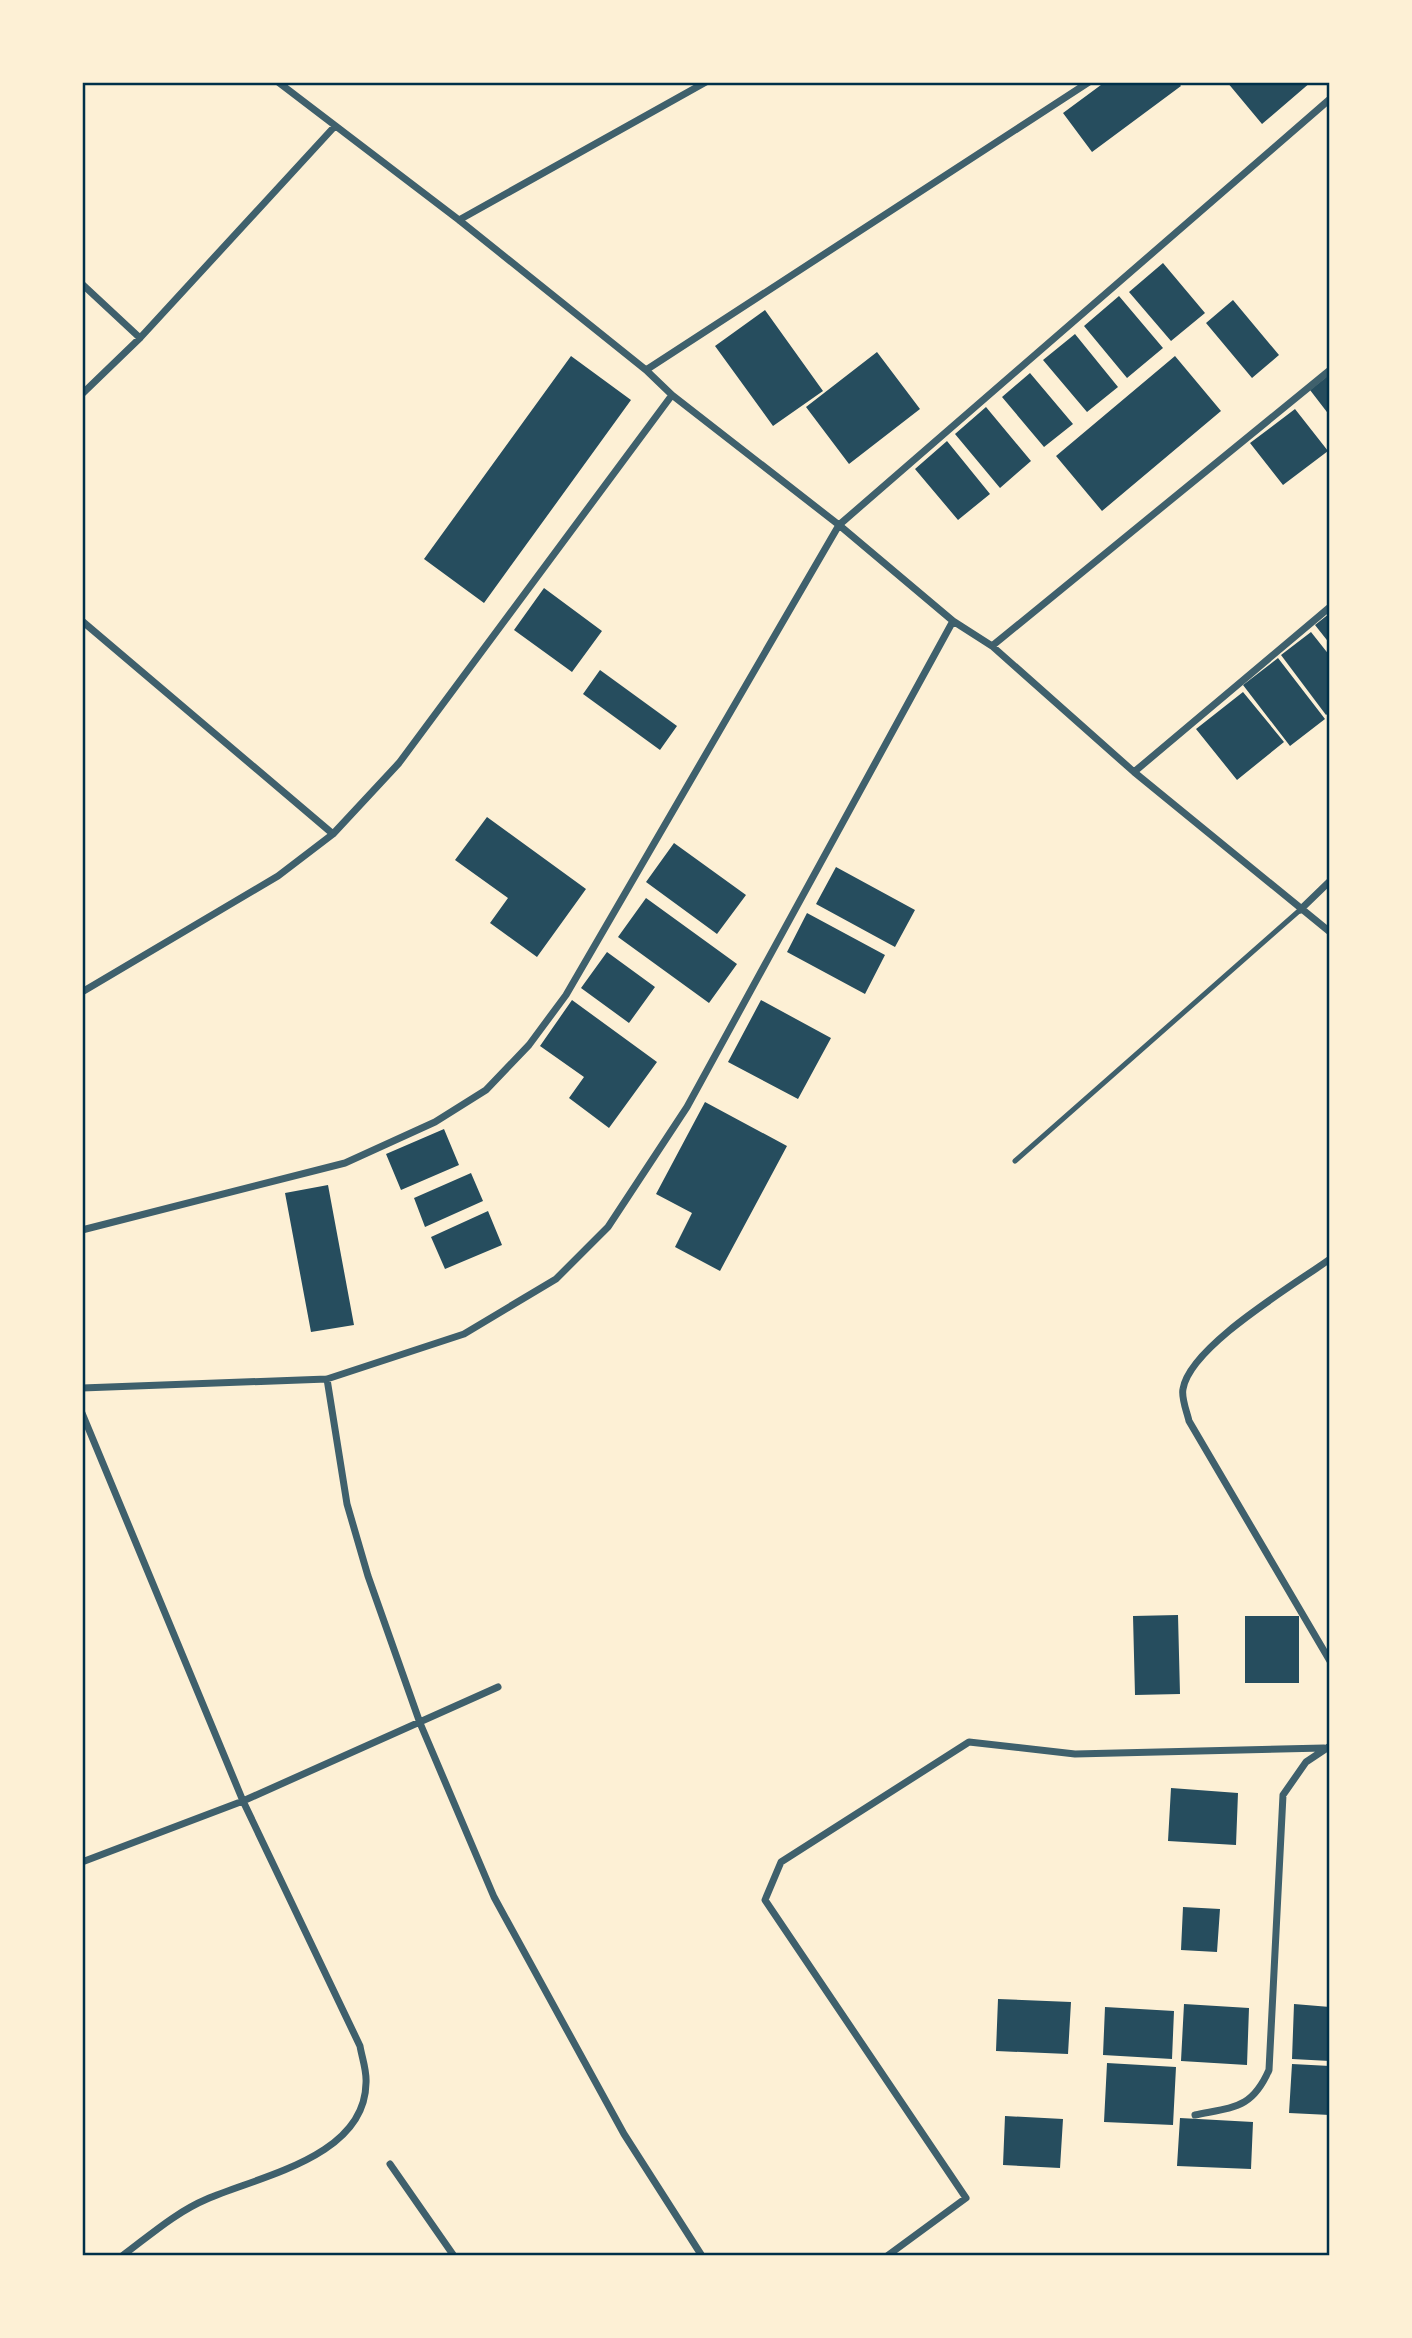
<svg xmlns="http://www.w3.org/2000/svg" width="1412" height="2338" viewBox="0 0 1412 2338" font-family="Montserrat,sans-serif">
  <rect width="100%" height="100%" fill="#fdf0d5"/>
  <path fill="#264d5e" d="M1105 82H1178L1181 86 1092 152 1063 113Z
    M1227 82H1311L1262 124Z
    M1163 263 1205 313 1171 341 1129 292Z
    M1119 296 1163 348 1127 378 1084 326Z
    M1233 300 1279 355 1252 378 1206 323Z
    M765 310 823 391 773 426 715 346Z
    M1075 334 1118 387 1087 412 1043 360Z
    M877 352 920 409 849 464 806 407Z
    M571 356 631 400 484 603 424 559Z
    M1175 356 1221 411 1102 511 1056 456Z
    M1030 373 1073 424 1044 447 1002 397Z
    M1330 374V416L1310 390Z
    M986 407 1031 461 1000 488 955 434Z
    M1295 409 1328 451 1283 485 1250 443Z
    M947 441 990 494 958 520 915 469Z
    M544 588 602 631 572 672 514 630Z
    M1330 613V644L1315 625Z
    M1311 632 1330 656V712L1326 715 1281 655Z
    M1278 658 1325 719 1290 746 1243 685Z
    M600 670 677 726 660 750 583 694Z
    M1243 692 1284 742 1237 780 1196 729Z
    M487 817 586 889 537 957 490 923 508 898 455 860Z
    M674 843 746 895 717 934 646 882Z
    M836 867 915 910 895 947 816 904Z
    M646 898 737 964 709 1003 618 937Z
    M807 913 885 955 865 994 787 952Z
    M607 952 655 987 629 1023 581 988Z
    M572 1000 657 1062 609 1128 569 1098 584 1077 540 1046Z
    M761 1000 831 1038 798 1099 728 1062Z
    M705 1102 787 1146 720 1271 675 1247 692 1213 656 1194Z
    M444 1129 459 1165 401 1190 386 1154Z
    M471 1173 483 1201 425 1227 414 1198Z
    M328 1185 354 1325 311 1332 285 1193Z
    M488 1211 502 1245 445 1269 431 1237Z
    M1178 1615 1180 1694 1135 1695 1133 1616Z
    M1245 1616H1299V1683H1245Z
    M1171 1788 1238 1793 1236 1845 1168 1841Z
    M1183 1907 1220 1909 1217 1952 1181 1950Z
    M998 1999 1071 2002 1068 2054 996 2051Z
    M1184 2004 1249 2008 1247 2065 1181 2061Z
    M1294 2004 1330 2007V2061L1292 2059Z
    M1105 2007 1174 2011 1172 2059 1103 2055Z
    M1107 2063 1176 2067 1173 2125 1104 2122Z
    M1292 2064 1330 2066V2115L1289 2113Z
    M1005 2116 1063 2119 1060 2168 1003 2165Z
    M1180 2118 1253 2122 1251 2169 1177 2166Z"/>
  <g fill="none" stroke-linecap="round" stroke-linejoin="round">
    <path stroke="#3f606c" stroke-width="5" d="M1015 1161 1300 910"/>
    <path stroke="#3f606c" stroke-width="7" d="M278 82 459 220 646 370 672 395 839 525 953 621 992 646 1134 772 1330 932
      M459 220 706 82
      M82 284 140 338
      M646 370 1089 82
      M82 394 140 338 335 126
      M82 621 333 834
      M992 646 1330 370
      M1134 772 1330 607
      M1300 910 1330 881
      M82 992 278 876 333 834 399 763 672 395
      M82 1230 345 1163 435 1122 486 1090 529 1045 566 995 839 525 1330 99
      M1330 1259C1294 1285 1190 1346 1183 1389 1181 1398 1187 1412 1189 1421L1330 1661
      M327 1379 347 1504 368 1576 420 1723 494 1897 624 2134 702 2256
      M82 1388 327 1379 464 1334 556 1279 608 1227 687 1107 953 621
      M82 1413 243 1801 360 2046C362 2058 367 2071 366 2083 365 2157 260 2176 207 2199 176 2212 149 2236 122 2256
      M82 1862 243 1801 498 1687
      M1195 2115C1234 2107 1252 2109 1269 2070L1283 1795 1306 1762 1330 1746
      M390 2164 454 2256
      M887 2256 966 2198 765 1900 781 1862 969 1742 1075 1754 1324 1748"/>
  </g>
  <rect width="1412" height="2338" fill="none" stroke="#fdf0d5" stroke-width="168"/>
  <rect x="84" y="84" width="1244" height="2170" fill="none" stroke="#003049" stroke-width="2.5"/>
</svg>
